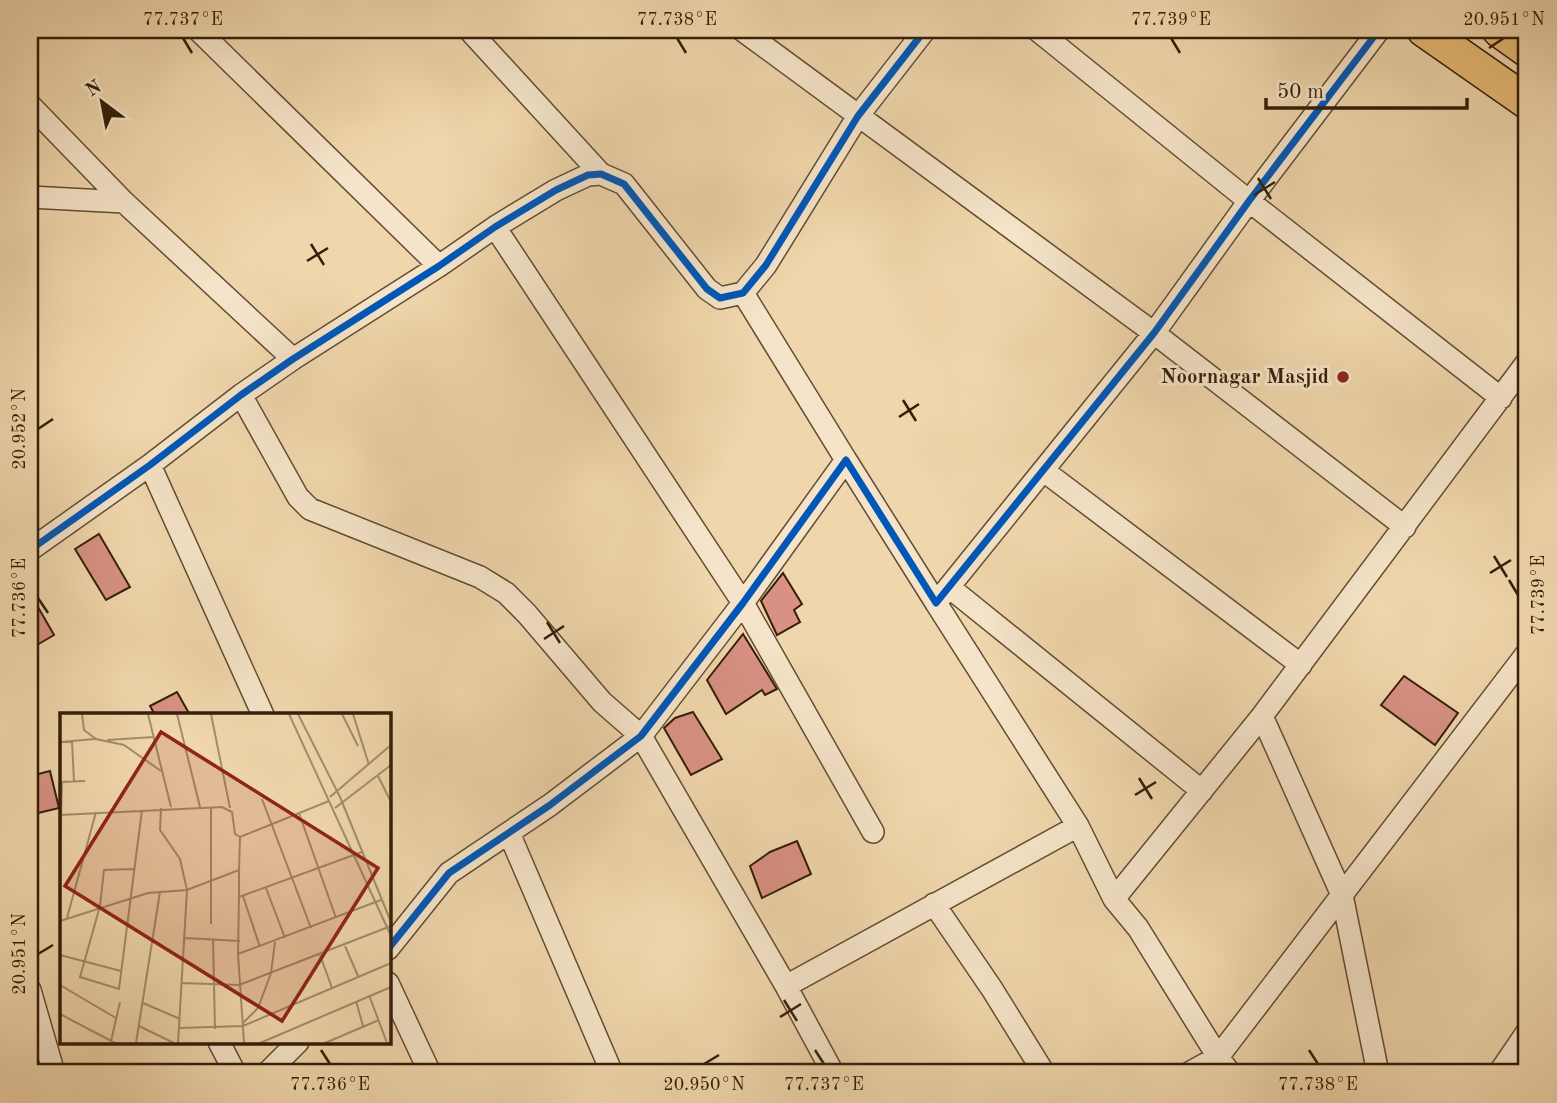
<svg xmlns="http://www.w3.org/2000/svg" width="1557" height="1103" viewBox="0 0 1557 1103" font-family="'Old Standard TT',serif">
  <rect width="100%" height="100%" fill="#f0d6ac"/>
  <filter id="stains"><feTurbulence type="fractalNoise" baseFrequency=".00286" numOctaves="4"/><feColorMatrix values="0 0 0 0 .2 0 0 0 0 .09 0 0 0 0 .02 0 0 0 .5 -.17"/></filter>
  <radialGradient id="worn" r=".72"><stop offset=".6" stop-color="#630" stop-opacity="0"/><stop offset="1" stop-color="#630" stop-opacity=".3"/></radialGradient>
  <path fill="#d89183" stroke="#341e09" stroke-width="2" d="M99 534 130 587 106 600 75 549Z
    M783 573 802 604 794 610 800 622 777 635 761 601Z
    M30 593 54 635 30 649Z
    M743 634 777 689 765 695 762 690 726 714 707 680Z
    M1404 676 1458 713 1435 745 1381 705Z
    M177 692 190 715H155L150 706Z
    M693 712 722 759 691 775 664 728 675 718Z
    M50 771 59 808 30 815V776Z
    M797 841 811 874 762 898 750 866 770 852Z"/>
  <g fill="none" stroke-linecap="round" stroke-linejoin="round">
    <g stroke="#634c32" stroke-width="13">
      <path id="lane" d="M481 42 490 30"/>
    </g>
    <g stroke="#634c32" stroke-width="24">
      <path id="street" d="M198 30 439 266
        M469 30 601 174
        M742 30 1154 333 1405 527
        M1037 30 1249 201 1501 398
        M30 105 124 202 293 359
        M30 197 124 202
        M495 227 743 603 873 832
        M743 293 846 460
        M241 395 298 497 310 509 480 577 506 593 527 614 602 702 641 736 786 986 833 1073
        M150 465 263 715
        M1044 471 1301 665
        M30 550 150 465 241 395 293 359 439 266 495 227 556 190 588 175 601 174 624 184 707 289 720 298 743 293 766 265 858 116 925 30
        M949 587 1202 791
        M936 603 1078 826 1114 899
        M1262 716 1342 895 1378 1073
        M509 833 612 1073
        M934 904 992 989 1044 1073
        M388 949 449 873 550 805 641 736 743 603 846 460 936 603 1154 333 1249 201 1379 30
        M388 983 430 1073
        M786 986 1078 826
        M30 990 54 1073
        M219 1042 235 1073
        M267 1073 298 1042
        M1189 1073 1218 1057 1527 653
        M1230 1073 1218 1057 1138 928 1114 899 1262 716 1527 362
        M1499 1073 1527 1032"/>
    </g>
    <g stroke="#341e09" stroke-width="36">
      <path id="primary" d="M1424 30 1527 102
        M1499 30 1527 50"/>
    </g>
    <use href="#lane" stroke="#f5e4c9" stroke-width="10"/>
    <use href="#street" stroke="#f5e4c9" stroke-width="21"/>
    <use href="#primary" stroke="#e8bb76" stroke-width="33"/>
    <g stroke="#f5e4c9" stroke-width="11">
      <path id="cycleway" d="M30 550 150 465 241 395 293 359 439 266 495 227 556 190 588 175 601 174 624 184 707 289 720 298 743 293 766 265 858 116 925 30
        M388 949 449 873 550 805 641 736 743 603 846 460 936 603 1154 333 1249 201 1379 30"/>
    </g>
    <use href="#cycleway" stroke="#0057b8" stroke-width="7"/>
  </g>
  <path fill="none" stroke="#341e09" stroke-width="2.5" d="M183 38 192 53M677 38 686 53M1171 38 1180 53M1489 48 1504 38M1258 178 1271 199M1254 195 1275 182M311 244 324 265M307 261 328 248M903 400 916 421M899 417 919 404M38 429 53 419M1494 556 1507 577M1490 573 1511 560M1509 580 1518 595M38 598 48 613M547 622 560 643M544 639 564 626M1139 778 1152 799M1135 795 1156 782M38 954 53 945M784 1000 797 1021M780 1017 801 1004M321 1050 330 1064M815 1050 824 1064M1309 1050 1318 1064M704 1064 719 1055"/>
  <circle fill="#8f2418" stroke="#f5e4c9" stroke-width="2.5" cx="1343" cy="377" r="7"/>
  <g text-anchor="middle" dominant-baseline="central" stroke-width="6" stroke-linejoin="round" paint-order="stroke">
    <g font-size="21" font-weight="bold" fill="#341e09" stroke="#f5e4c9" text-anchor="end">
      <text x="1329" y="377">Noornagar Masjid</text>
    </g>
  </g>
  <g transform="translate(60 713)">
    <rect width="331" height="331" fill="#f0d6ac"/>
    <path fill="none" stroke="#a58c6b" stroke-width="2" d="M22 1 24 17 36 26 64 32 101 58M88 1 111 94M117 1 140 94M151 1 170 95M229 1 331 223M238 1 280 84 331 209M282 1 298 33M293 1 309 52M47 27 94 24M12 28 14 69M0 29 35 26M318 63 331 89M1 69 25 68M270 84 331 32M202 86 251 215M151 94V211M101 95 100 117 120 146 127 177 118 330M275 95 331 52M239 100 276 205M0 102 162 94 172 99 175 121 180 124 269 88M0 141 2 69M74 156 44 157 40 193 20 264 59 276 82 97M179 157 180 124M206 175 225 225M183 183 200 234M7 205 36 99M0 208 88 180 127 177 179 157V184L302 139M125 225 180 228M153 226 155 316M285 233 298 263M178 241 179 184M0 242 61 258M260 242 272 275M122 270 179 272 331 213M0 272 56 305M309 282 327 330M296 288 303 313M83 290 120 306M0 301 55 330M183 310 198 295 211 260 215 229M79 313 114 330M119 315 183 313 331 250M51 328 60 289M76 330 100 179M184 330 178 241 321 187M200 330 331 274M265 330 319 307"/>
    <path fill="#8f2418" fill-opacity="0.15" stroke="#8f2418" stroke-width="3.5" d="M101 19 318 155 222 308 5 173Z"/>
    <rect width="331" height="331" fill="none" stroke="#341e09" stroke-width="3.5"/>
  </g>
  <rect width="1557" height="1103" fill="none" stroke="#f0d6ac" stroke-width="77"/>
  <g transform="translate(102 102) rotate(328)" stroke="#f5e4c9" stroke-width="5" paint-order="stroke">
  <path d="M0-5L12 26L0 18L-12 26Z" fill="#341e09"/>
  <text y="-10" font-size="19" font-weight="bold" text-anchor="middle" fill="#341e09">N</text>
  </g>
  <path d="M1266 98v10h201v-10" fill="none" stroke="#341e09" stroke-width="3.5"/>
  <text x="1277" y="98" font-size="21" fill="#341e09" stroke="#f5e4c9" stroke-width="5" paint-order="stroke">50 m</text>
  <rect x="38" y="38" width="1480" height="1026" fill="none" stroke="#341e09" stroke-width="2.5"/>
  <g font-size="18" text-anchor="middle" fill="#341e09">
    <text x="183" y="25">77.737°E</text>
    <text x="677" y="25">77.738°E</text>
    <text x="1171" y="25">77.739°E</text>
    <text x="1504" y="25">20.951°N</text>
    <text transform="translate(19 429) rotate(-90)" y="6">20.952°N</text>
    <text transform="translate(1538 595) rotate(-90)" y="6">77.739°E</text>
    <text transform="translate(19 598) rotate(-90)" y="6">77.736°E</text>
    <text transform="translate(19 954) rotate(-90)" y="6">20.951°N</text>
    <text x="330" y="1090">77.736°E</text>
    <text x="704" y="1090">20.950°N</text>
    <text x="824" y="1090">77.737°E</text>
    <text x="1318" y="1090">77.738°E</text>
  </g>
  <rect width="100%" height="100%" filter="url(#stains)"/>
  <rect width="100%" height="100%" fill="url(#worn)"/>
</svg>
